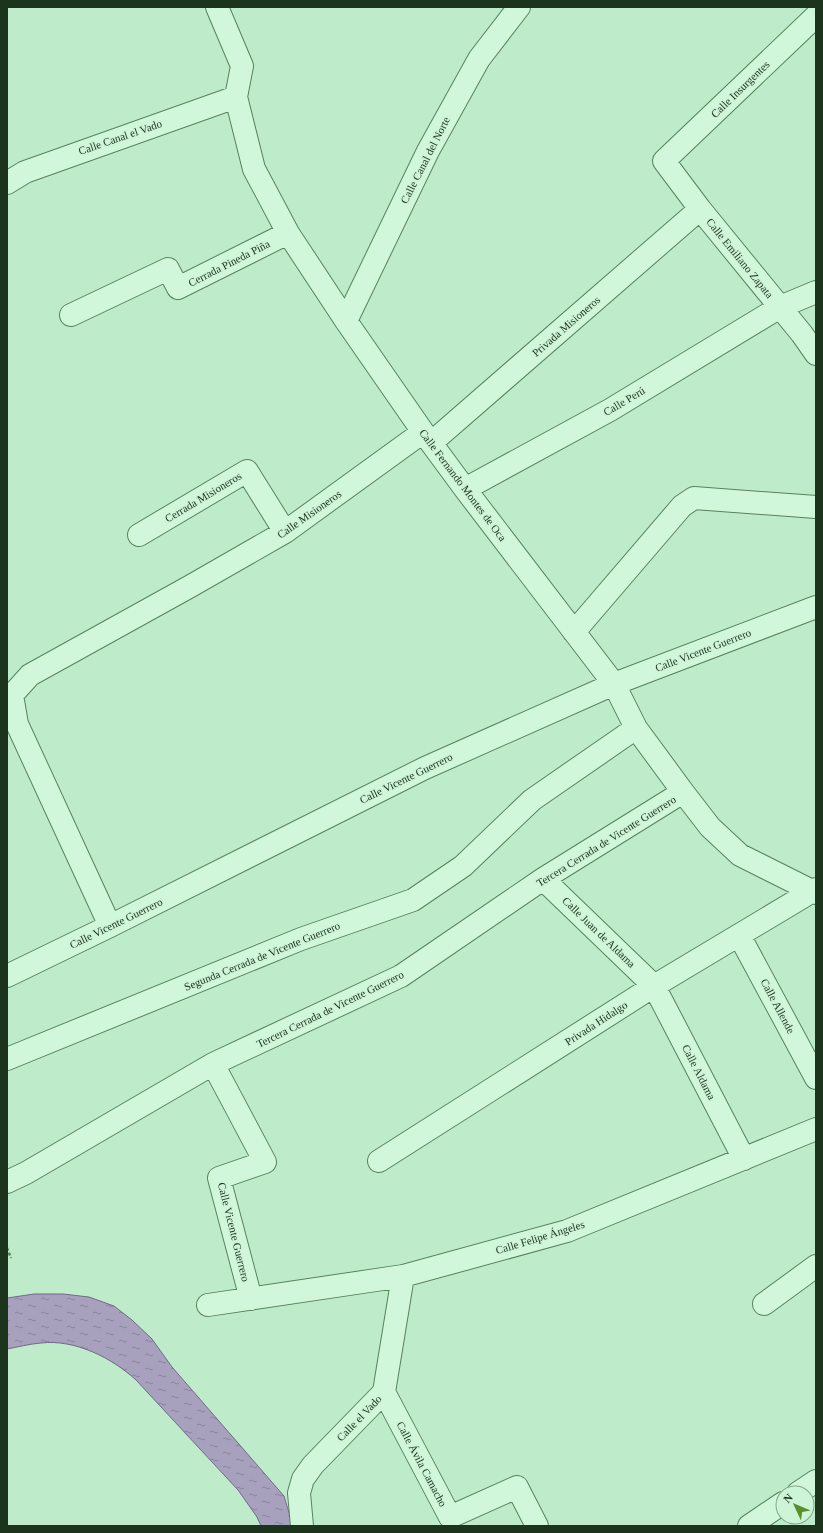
<svg xmlns="http://www.w3.org/2000/svg" width="823" height="1533" viewBox="0 0 823 1533" font-family="'Times New Roman',serif">
  <defs>
    <pattern id="water-ripples" width="26" height="14" patternUnits="userSpaceOnUse"><rect width="26" height="14" fill="#a8a1bd"/><path d="M2 4q2-2 4 0t4 0M15 11q2-2 4 0t4 0" fill="none" stroke="#888499"/></pattern>
  </defs>
  <rect width="100%" height="100%" fill="#beecca"/>
  <path fill="url(#water-ripples)" stroke="#73698a" d="M34 1294H63L89 1297 114 1306 132 1320 152 1339 172 1367 284 1496 293 1526H261L257 1517 238 1490 136 1380C112 1358 75 1339 41 1343 29 1344 18 1347 7 1349V1298Z"/>
  <g fill="none" stroke-linecap="round" stroke-linejoin="round">
    <g stroke="#57835b" stroke-width="24">
      <path id="minor" d="M217 7 242 66 236 97 254 169 288 233 346 321 423 432 465 489 614 684 636 728 683 792 710 827 740 855 816 893
        M816 16 664 161 700 209 802 334 816 354
        M7 183 25 172 236 97
        M71 315 168 269 178 288 288 233
        M346 321 428 151 479 59 519 7
        M431 443 700 209
        M465 489 610 410 780 307 816 292
        M139 535 247 471 285 532
        M574 632 682 506 694 498 816 507
        M543 879 654 986 744 1159
        M110 926 17 724 12 695 30 675 189 587 285 532 423 432
        M739 935 816 1078
        M7 976 110 926 425 768 614 684 816 607
        M7 1059 301 939 413 900 463 866 532 800 636 728
        M213 1064 265 1162 219 1178 251 1299
        M379 1161 654 986 816 889
        M7 1182 26 1173 213 1064 401 976 543 879 683 792
        M764 1304 816 1266
        M208 1305 403 1276 567 1231 816 1129
        M384 1392 450 1517 517 1487 537 1526
        M798 1493 816 1481
        M302 1526 299 1493 303 1479 313 1465 384 1392 403 1276
        M749 1526 783 1503"/>
    </g>
    <path stroke="#57835b" stroke-width="2.5" stroke-dasharray="3 2" stroke-linecap="butt" d="M7 1248 11 1258"/>
    <use href="#minor" stroke="#d0f7da" stroke-width="22"/>
  </g>
  <g text-anchor="middle" dominant-baseline="central" stroke-width="3" stroke-linejoin="round" paint-order="stroke">
    <g font-size="11" fill="#1c331c" stroke="#cdf4d7">
      <text transform="translate(740 89) rotate(-44)">Calle Insurgentes</text>
      <text transform="translate(120 137) rotate(-19)">Calle Canal el Vado</text>
      <text transform="translate(425 160) rotate(-63)">Calle Canal del Norte</text>
      <text transform="translate(740 258) rotate(51)">Calle Emiliano Zapata</text>
      <text transform="translate(229 263) rotate(-27)">Cerrada Pineda Piña</text>
      <text transform="translate(566 326) rotate(-41)">Privada Misioneros</text>
      <text transform="translate(624 401) rotate(-31)">Calle Perú</text>
      <text transform="translate(463 485) rotate(53)">Calle Fernando Montes de Oca</text>
      <text transform="translate(203 497) rotate(-31)">Cerrada Misioneros</text>
      <text transform="translate(309 514) rotate(-35)">Calle Misioneros</text>
      <text transform="translate(703 650) rotate(-21)">Calle Vicente Guerrero</text>
      <text transform="translate(406 778) rotate(-26)">Calle Vicente Guerrero</text>
      <text transform="translate(606 841) rotate(-32)">Tercera Cerrada de Vicente Guerrero</text>
      <text transform="translate(116 923) rotate(-26)">Calle Vicente Guerrero</text>
      <text transform="translate(599 932) rotate(44)">Calle Juan de Aldama</text>
      <text transform="translate(262 956) rotate(-22)">Segunda Cerrada de Vicente Guerrero</text>
      <text transform="translate(778 1006) rotate(62)">Calle Allende</text>
      <text transform="translate(330 1009) rotate(-26)">Tercera Cerrada de Vicente Guerrero</text>
      <text transform="translate(596 1023) rotate(-33)">Privada Hidalgo</text>
      <text transform="translate(699 1072) rotate(63)">Calle Aldama</text>
      <text transform="translate(234 1232) rotate(76)">Calle Vicente Guerrero</text>
      <text transform="translate(540 1237) rotate(-17)">Calle Felipe Ángeles</text>
      <text transform="translate(359 1418) rotate(-46)">Calle el Vado</text>
      <text transform="translate(422 1464) rotate(62)">Calle Ávila Camacho</text>
    </g>
  </g>
  <rect width="823" height="1533" fill="none" stroke="#1c331c" stroke-width="16"/>
  <g transform="translate(795 1505) rotate(314)"><circle r="19" fill="#cdf4d7" stroke="#86a78c"/>
  <path d="M0-3L7 15L0 10L-7 15Z" fill="#589029"/>
  <text y="-6" font-size="11" font-weight="bold" text-anchor="middle" fill="#1c331c">N</text>
  </g>
</svg>
